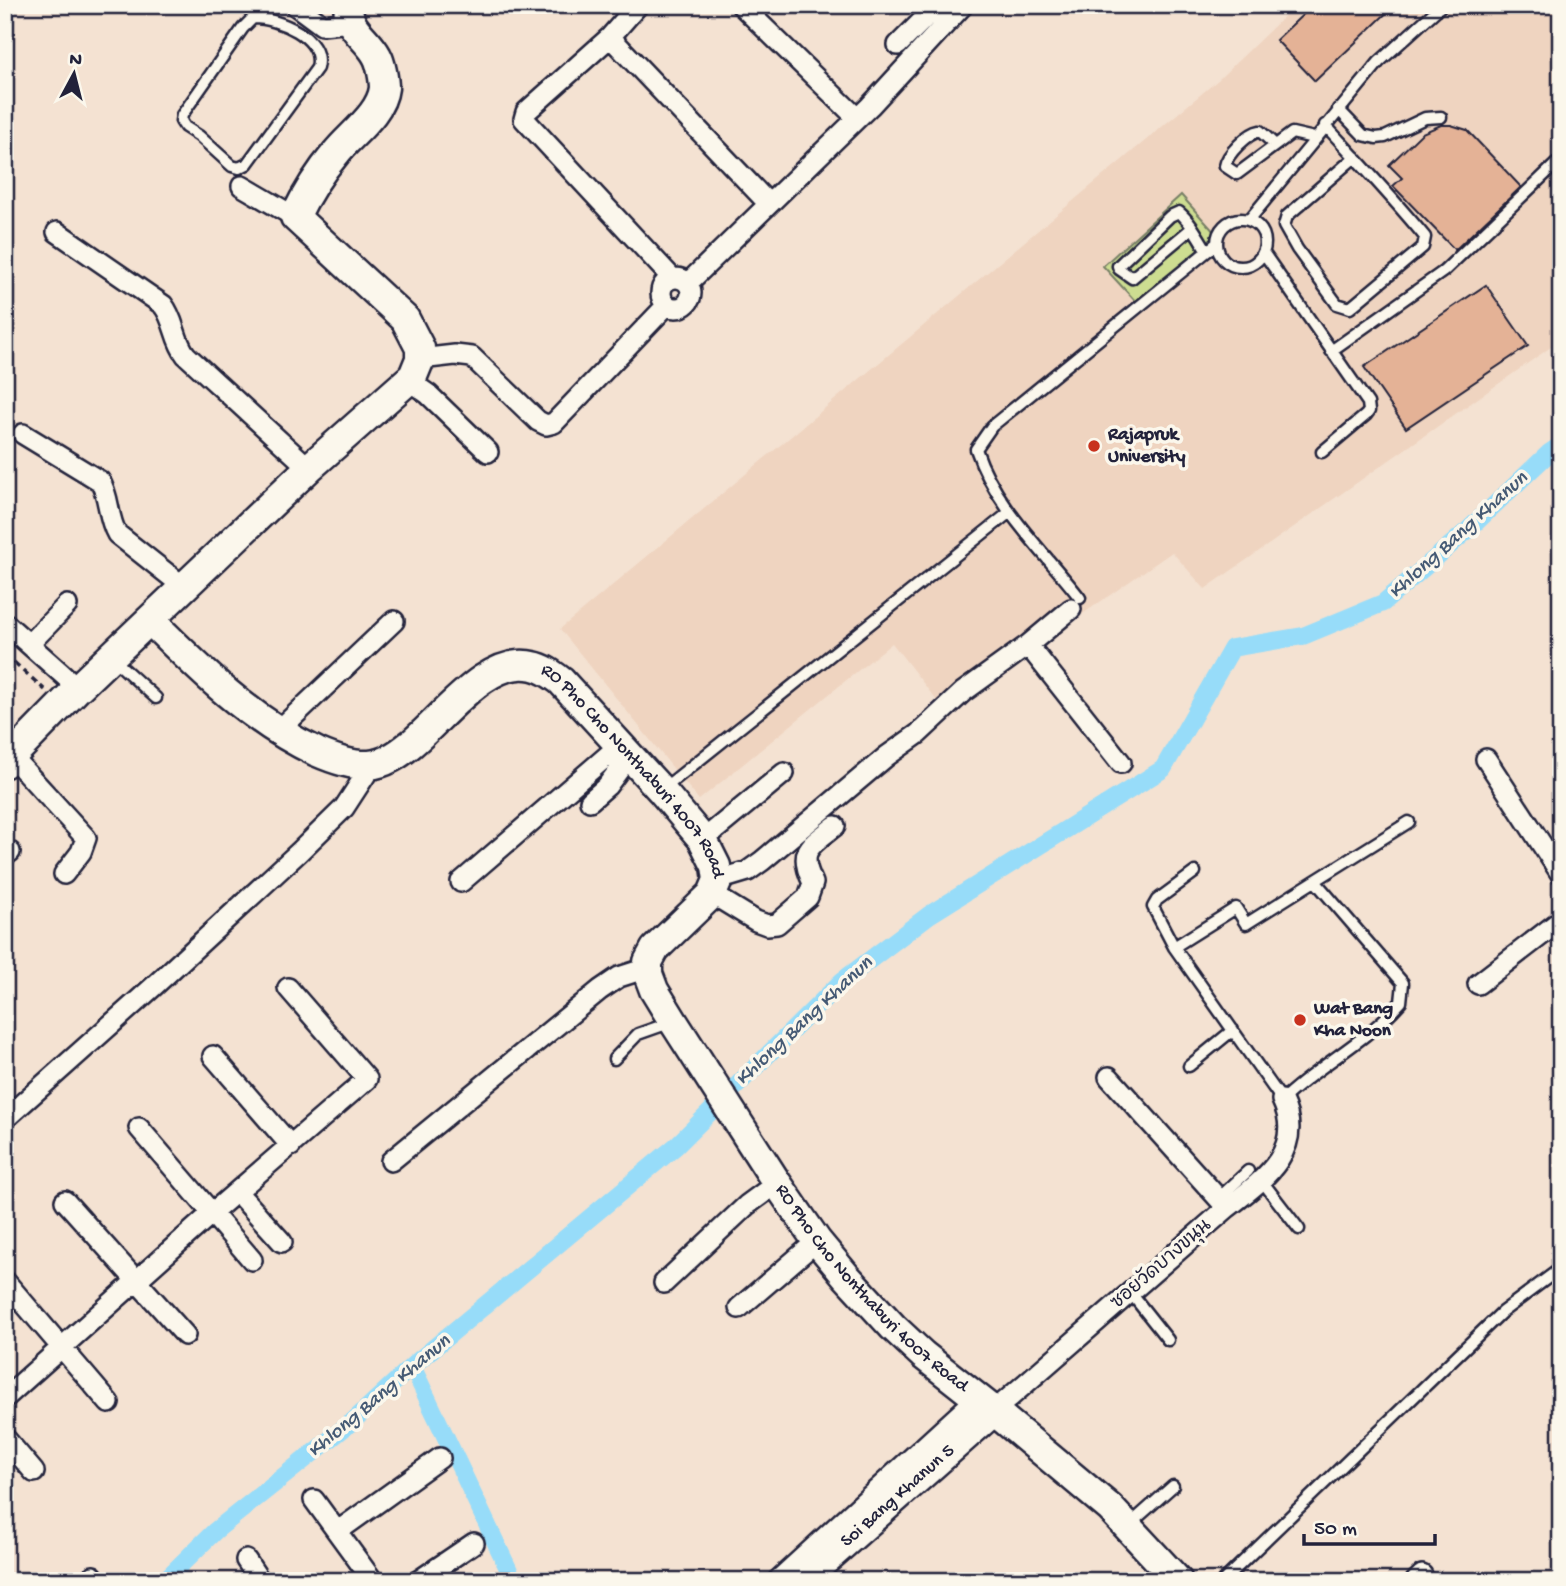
<svg xmlns="http://www.w3.org/2000/svg" width="1566" height="1586" viewBox="0 0 1566 1586" font-family="'Gochi Hand','Playpen Sans Thai',sans-serif">
  <rect width="100%" height="100%" fill="#f4e2d2"/>
  <filter id="ink" filterUnits="userSpaceOnUse"><feTurbulence type="fractalNoise" baseFrequency=".0143" numOctaves="2"/><feDisplacementMap in="SourceGraphic" scale="14" xChannelSelector="R" yChannelSelector="G"/><feConvolveMatrix kernelMatrix="1 2 1 2 8 2 1 2 1" color-interpolation-filters="sRGB"/></filter>
  <g filter="url(#ink)">
    <path fill="#efd4c0" d="M1296 5H1561V340L1205 589 1172 552 944 710 892 643 699 800 560 629 1218 80Z"/>
    <path fill="#cddd91" stroke="#788066" stroke-width="2" d="M1181 195 1216 234 1138 304 1103 266Z"/>
    <g fill="none" stroke-linecap="round" stroke-linejoin="round">
      <path stroke="#97dcf9" stroke-width="18" d="M412 1366 514 1581
        M164 1581 215 1531 353 1421 412 1366 676 1146 842 981 929 915 1163 769 1232 648 1303 636 1383 603 1468 530 1549 453 1561 445"/>
    </g>
    <path fill="#e4b296" stroke="#22223b" stroke-width="2" d="M1313 5H1395L1315 81 1276 40Z
      M1441 125H1451L1467 130 1521 187 1455 250 1393 186 1402 178 1389 165 1422 133Z
      M1486 285 1528 346 1406 428 1364 367Z"/>
    <g fill="none" stroke-linecap="round" stroke-linejoin="round">
      <g stroke="#22223b" stroke-width="15">
        <path id="lane" d="M253 18C278 18 325 37 317 68L247 164 239 168 232 166 199 136 185 127 181 121 182 115 243 28Z
          M1338 109 1363 135 1376 138 1385 137 1425 118 1441 117
          M1325 125C1359 162 1393 198 1425 237L1423 247 1350 308 1337 304 1297 249 1284 226 1287 216 1355 157
          M1275 145 1260 131C1248 133 1227 154 1225 166L1237 174 1292 133 1314 138
          M1217 243a24 24 0 1 1 48 0a24 24 0 1 1-48 0Z
          M1249 220 1379 62 1442 5
          M1192 228 1132 278 1119 269 1118 266 1170 216 1179 212C1191 222 1199 238 1207 251
          M1263 252 1368 403 1369 411 1366 415 1322 452
          M1331 351 1444 271 1561 159
          M1080 598C1043 550 996 508 976 449L992 426 1216 244
          M112 658 156 698
          M663 789 1010 512
          M1195 872 1157 900 1153 907 1174 947 1282 1100C1321 1063 1365 1043 1401 1002L1403 983 1315 881
          M1174 947 1236 908 1246 924 1409 822
          M614 1059 638 1034 672 1022
          M1189 1066 1233 1030
          M1262 1181 1299 1229
          M1219 1198 1248 1171
          M1130 1292 1168 1340
          M1128 1526 1173 1486
          M1223 1581 1502 1312 1561 1268"/>
      </g>
      <g stroke="#22223b" stroke-width="24">
        <path id="street" d="M295 5 322 25 352 22
          M638 5 610 37 526 112 524 119 672 278
          M741 5 857 118
          M610 37 768 203
          M898 45 935 8
          M242 186 295 217
          M57 232 163 305C175 320 174 340 186 355L309 468
          M661 293a15 15 0 1 1 30 0a15 15 0 1 1-30 0Z
          M688 283 870 106 963 5
          M420 359 455 355 472 357 538 421 546 425 554 423 667 305
          M408 380 428 394 488 452
          M23 434 100 481C110 497 107 517 117 534L184 587
          M5 623 78 688
          M29 644 67 605
          M1028 645 1121 763
          M277 732 394 621
          M12 757 86 838 81 852 64 874
          M1486 759 1561 874
          M590 801 607 786 630 755
          M703 840 784 773
          M5 853 10 852
          M718 880 748 871 762 861 887 756 918 734 963 692 1028 645 1071 609
          M461 882 621 744
          M712 894 756 921 767 925 777 924 808 897 813 883C797 850 810 846 835 826
          M1478 984 1561 920
          M213 1056 291 1146
          M1109 1077 1227 1208
          M5 1119 153 987 299 852 344 808 372 765
          M139 1128 252 1260
          M391 1161 600 990 619 977 647 968
          M237 1192 282 1242
          M65 1201 185 1335
          M5 1281 109 1403
          M664 1283 747 1205 777 1183
          M739 1308 817 1241
          M5 1398 212 1213 367 1079 288 988
          M994 1411 1227 1208C1263 1180 1306 1150 1282 1100
          M5 1438 34 1472
          M314 1500 373 1581
          M338 1531 440 1458
          M246 1560 260 1581
          M87 1581 93 1576
          M418 1581 474 1543
          M777 1581 977 1398
          M1416 1581 1422 1575"/>
      </g>
      <g stroke="#22223b" stroke-width="33">
        <g id="secondary">
          <path id="s1" d="M150 620C201 671 251 721 317 752 333 759 352 766 369 765 385 764 399 754 411 744 443 718 488 655 533 666 544 668 553 675 561 681L661 790 703 840 716 866 718 880 712 894 655 949 648 962V974L654 990 673 1021 777 1183 817 1241 846 1276 893 1327 923 1355 994 1411 1110 1508 1178 1581"/>
          <path d="M5 763 78 688 184 587 309 468 413 376 420 359V348L405 319 295 217C306 194 320 172 336 153 351 134 381 114 384 88 384 80 381 63 377 56 368 38 345 28 349 5"/>
          <path id="s2" d="M802 1581 994 1411"/>
        </g>
      </g>
      <path stroke="#22223b" stroke-width="3.5" stroke-dasharray="7 5" stroke-linecap="butt" d="M5 654 45 690"/>
      <use href="#lane" stroke="#fbf7ec" stroke-width="10"/>
      <use href="#street" stroke="#fbf7ec" stroke-width="19"/>
      <use href="#secondary" stroke="#fbf7ec" stroke-width="28"/>
    </g>
  </g>
  <g fill="#c8321e" stroke="#fbf7ec" stroke-width="2.5">
    <circle cx="1094" cy="446" r="7"/>
    <circle cx="1300" cy="1020" r="7"/>
  </g>
  <g text-anchor="middle" dominant-baseline="central" stroke-width="7" stroke-linejoin="round" paint-order="stroke">
    <g font-size="19" font-weight="bold" fill="#22223b" stroke="#fbf7ec" text-anchor="start">
      <text x="1108" y="435">Rajapruk<tspan x="1108" dy="22">University</tspan></text>
      <text x="1314" y="1009">Wat Bang<tspan x="1314" dy="22">Kha Noon</tspan></text>
    </g>
    <g font-size="19" fill="#22223b" stroke="#fbf7ec">
      <text stroke="none"><textPath href="#s1" startOffset="614">RO Pho Cho Nonthaburi 4007 Road</textPath></text>
      <text transform="translate(1162 1265) rotate(-41)">ซอยวัดบางขนุน</text>
      <text stroke="none"><textPath href="#s1" startOffset="1264">RO Pho Cho Nonthaburi 4007 Road</textPath></text>
      <text stroke="none"><textPath href="#s2" startOffset="128">Soi Bang Khanun 5</textPath></text>
    </g>
    <g font-size="21" font-style="italic" fill="#455a74" stroke="#fbf7ec">
      <text transform="translate(1459 536) rotate(-42)">Khlong Bang Khanun</text>
      <text transform="translate(805 1022) rotate(-43)">Khlong Bang Khanun</text>
      <text transform="translate(380 1397) rotate(-40)">Khlong Bang Khanun</text>
    </g>
  </g>
  <rect width="1566" height="1586" fill="none" stroke="#fbf7ec" stroke-width="28"/>
  <rect x="14" y="14" width="1538" height="1558" fill="none" stroke="#22223b" stroke-width="2.5" filter="url(#ink)"/>
  <g transform="translate(74 74) rotate(7)" stroke="#fbf7ec" stroke-width="5" paint-order="stroke">
  <path d="M0-5L12 26L0 18L-12 26Z" fill="#22223b"/>
  <text y="-10" font-size="19" font-weight="bold" text-anchor="middle" fill="#22223b">N</text>
  </g>
  <path d="M1304 1534v10h131v-10" fill="none" stroke="#22223b" stroke-width="3.5"/>
  <text x="1314" y="1534" font-size="21" fill="#22223b" stroke="#fbf7ec" stroke-width="5" paint-order="stroke">50 m</text>
</svg>
